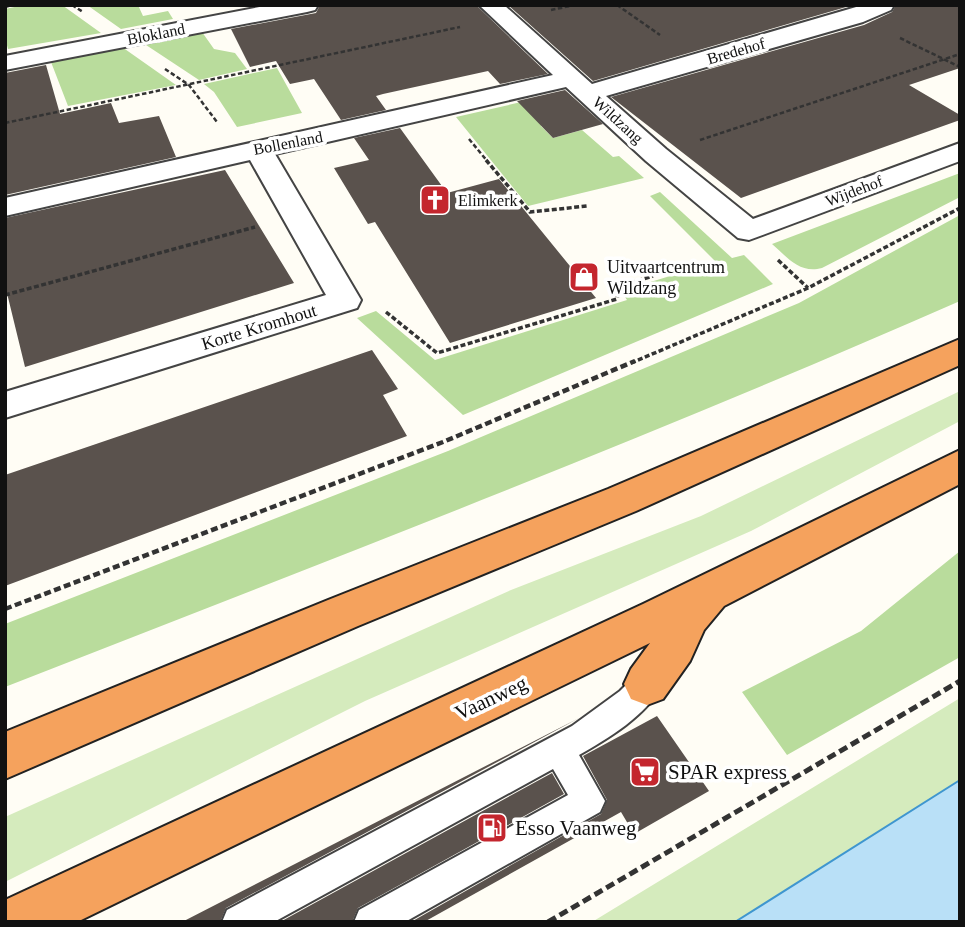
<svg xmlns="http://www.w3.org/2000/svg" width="965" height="927" viewBox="0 0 965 927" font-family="Georgia,serif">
  <rect width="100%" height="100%" fill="#fffdf5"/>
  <path fill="#d5ebbd" d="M960 391V421L751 531 365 701 5 882V817L511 590 701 516Z
    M960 698V780L735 922H592Z"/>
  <path fill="#b9dc9c" d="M24 5H62L101 33 8 49 5 38V9Z
    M87 5H138L143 16 168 11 173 19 121 29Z
    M202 32 214 49 235 53 247 69 199 80 143 43Z
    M122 47 176 85 68 106 51 62Z
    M277 68 302 113 237 127 214 92 204 84Z
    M539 98 541 126 553 138 582 130 613 157 619 156 644 178 528 206 456 117Z
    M960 173V197L822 268C800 274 788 258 772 244Z
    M660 192 732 258 744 255 773 284 463 415 357 318 376 311 435 360 627 300 621 291 716 262 650 196Z
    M960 215V301C646 439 325 562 5 687V624L448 451 799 303Z
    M960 551V657L787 755 742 692 861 631Z"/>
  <path fill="#b9e0f7" stroke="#3f96cf" stroke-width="2" d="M960 780V922H735Z"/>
  <path fill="#5a524d" d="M320 5H476L548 74 500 84 488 71 383 94 376 96 386 110 341 120 314 79 290 84 276 61 250 67 231 29 316 13Z
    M508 5H853L593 81Z
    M896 5H960V68L909 85 960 115V120L741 198 611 97 864 25 892 12Z
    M46 65 60 114 111 103 119 123 159 116 176 157 5 195V73Z
    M565 90 603 124 553 138 517 101Z
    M400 128 447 193 499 179 596 298 450 343 375 222 368 224 334 168 369 160 354 138Z
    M225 170 294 283 25 367 5 285V218Z
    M372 350 398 389 383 395 407 436 5 586V475Z
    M657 716 709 791 634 834 621 812 424 922H411L601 814 607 800 583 756Z
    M579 718 226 908 220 922H182Z
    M552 773 564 794 358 908 352 922H280Z"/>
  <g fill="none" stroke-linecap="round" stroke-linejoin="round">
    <g stroke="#444" stroke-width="4">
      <path id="lane" d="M647 671 657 674 662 684C648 715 607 739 579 755L605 801 600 812 405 922H354L359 910 568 795 553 769 274 922H222L227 910 572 726 620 691 637 674Z"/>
    </g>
    <g stroke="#444" stroke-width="4">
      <path id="street" d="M270 5H318L315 10 307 12 5 70V56Z
        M479 5H504L592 84 863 5H894L891 10 863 22 606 96 666 149 753 219 960 143V161L749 240 738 238 646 161 566 87 275 154 361 300 357 308 5 418V392L326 295 250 160 5 216V198L553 75Z"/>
    </g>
    <g stroke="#222" stroke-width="4">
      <path id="highway" d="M960 339V365L636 511 358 626 5 779V732L328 600 608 489Z
        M960 450V484L724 606 704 630 690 661 663 699 647 705 631 699 624 684 631 669 650 643 77 922H5V900L643 604Z"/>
    </g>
    <path stroke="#333" stroke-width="2.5" stroke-dasharray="4.5 2.5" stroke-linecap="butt" d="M72 5 83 12
      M617 5 660 35
      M5 7 12 5
      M551 10 575 5
      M900 38 960 67
      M165 69 189 85 217 122
      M5 123 460 27
      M469 139 488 162
      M700 140 960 54"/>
    <path stroke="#333" stroke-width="3.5" stroke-dasharray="5 2.5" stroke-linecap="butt" d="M486 160 530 212 587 206
      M778 260 808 288
      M5 295 255 227
      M386 312 437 353 617 299 620 286 653 276
      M631 363 808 288 960 208"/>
    <path stroke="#333" stroke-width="4.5" stroke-dasharray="7 3.5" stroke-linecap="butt" d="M5 609 443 442 635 361"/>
    <path stroke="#333" stroke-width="5" stroke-dasharray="9 4.5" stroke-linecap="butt" d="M548 922 960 681"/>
    <use href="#lane" fill="#fff" fill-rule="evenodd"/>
    <use href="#street" fill="#fff" fill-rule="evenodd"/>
    <use href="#highway" fill="#f5a25d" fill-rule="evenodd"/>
  </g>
  <defs>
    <g id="church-square" transform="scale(1.575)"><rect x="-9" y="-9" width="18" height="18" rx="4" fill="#c4262e" stroke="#fff"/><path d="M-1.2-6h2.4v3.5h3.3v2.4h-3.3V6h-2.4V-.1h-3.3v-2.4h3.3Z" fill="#fff"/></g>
    <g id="shop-square" transform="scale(1.575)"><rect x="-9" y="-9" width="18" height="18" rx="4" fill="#c4262e" stroke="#fff"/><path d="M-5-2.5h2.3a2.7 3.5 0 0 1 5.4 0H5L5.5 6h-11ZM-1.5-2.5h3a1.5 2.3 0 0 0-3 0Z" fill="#fff"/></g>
    <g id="supermarket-square" transform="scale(1.575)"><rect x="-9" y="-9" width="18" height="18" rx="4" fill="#c4262e" stroke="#fff"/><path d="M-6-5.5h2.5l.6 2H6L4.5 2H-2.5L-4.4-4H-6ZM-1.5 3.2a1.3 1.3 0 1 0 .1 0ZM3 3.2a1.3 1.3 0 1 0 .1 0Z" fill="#fff"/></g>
    <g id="fuel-square" transform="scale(1.575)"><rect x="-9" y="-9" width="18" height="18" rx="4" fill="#c4262e" stroke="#fff"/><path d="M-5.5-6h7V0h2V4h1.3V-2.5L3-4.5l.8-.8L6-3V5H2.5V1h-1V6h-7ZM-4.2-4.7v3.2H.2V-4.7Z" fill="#fff"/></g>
  </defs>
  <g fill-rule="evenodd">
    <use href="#church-square" x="435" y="200"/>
    <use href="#shop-square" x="584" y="277"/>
    <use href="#supermarket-square" x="645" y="772"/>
    <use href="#fuel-square" x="492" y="828"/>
  </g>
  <g text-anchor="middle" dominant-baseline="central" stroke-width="7" stroke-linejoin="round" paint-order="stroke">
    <g font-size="16" fill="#111" stroke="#fff">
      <text transform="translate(156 34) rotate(-11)">Blokland</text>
      <text transform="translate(736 51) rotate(-16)">Bredehof</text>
      <text transform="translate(618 120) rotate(42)">Wildzang</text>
      <text transform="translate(288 143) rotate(-11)">Bollenland</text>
      <text transform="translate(854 191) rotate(-21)">Wijdehof</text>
    </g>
    <g font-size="16" fill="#111" stroke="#fff" text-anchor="start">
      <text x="458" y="200">Elimkerk</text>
    </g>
    <g font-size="18" fill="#111" stroke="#fff" text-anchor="start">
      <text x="607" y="267">Uitvaartcentrum<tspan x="607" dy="21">Wildzang</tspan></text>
    </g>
    <g font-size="18" fill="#111" stroke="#fff">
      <text transform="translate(259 327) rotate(-17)">Korte Kromhout</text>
    </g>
    <g font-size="21" fill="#111" stroke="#fff">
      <text transform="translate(491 698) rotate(-25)">Vaanweg</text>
    </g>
    <g font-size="21" fill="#111" stroke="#fff" text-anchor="start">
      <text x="668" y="772">SPAR express</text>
      <text x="515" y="828">Esso Vaanweg</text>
    </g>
  </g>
  <rect width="965" height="927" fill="none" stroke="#111111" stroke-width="14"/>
</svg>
